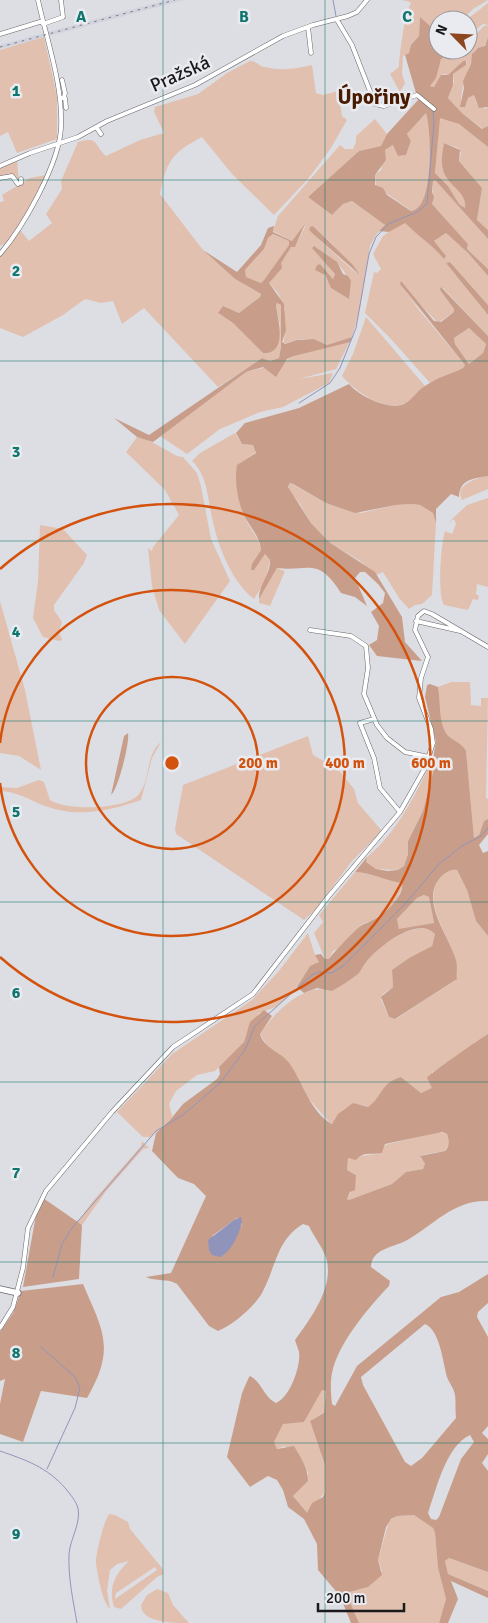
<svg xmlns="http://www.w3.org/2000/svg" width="488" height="1623" viewBox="0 0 488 1623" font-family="Signika,sans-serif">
  <rect width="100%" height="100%" fill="#dddee3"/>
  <path fill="#d0d2de" d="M167 0H184L0 49V45Z"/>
  <path fill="#e1c0b0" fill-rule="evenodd" d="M402 0H488L473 9 462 20H438V33L420 17 419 36 411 45 409 53 403 56 402 74 405 83 400 92 390 74 399 67C399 57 405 10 411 4L410 2Z
    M488 3V25L483 24 468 36V20H466Z
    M488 25V37L484 47 475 50C470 69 461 84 461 103H465L468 98 474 95 477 104 485 109 488 107V126L483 129 462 113 448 98 454 82 453 74 466 65 467 62 463 61 448 75 443 74 434 87 430 86 442 57 456 50H468V42L484 26Z
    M44 37 57 96V139L17 153 8 132 0 136V50Z
    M250 61C257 61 259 66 265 67 283 71 293 69 312 65L316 93 323 95 338 91 342 116 347 120 331 148 308 179 274 215 232 174 202 137C173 152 166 161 160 194L203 250 235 279 261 294 260 297 239 313 223 306 219 314 233 323 263 353 277 344 280 325 276 305 277 303 281 305V347L279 358 270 361 262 358 218 387 144 308 122 324 113 301 101 303 85 299 63 315 23 337 0 328V255L20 230 29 241 52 223 46 214 62 189 61 181 78 142C99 136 93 144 106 156L140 140 164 133 154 112 155 107 198 94 227 73Z
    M426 113C431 130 435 208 412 211L376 186 375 175 381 170 385 150 393 145H395L398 156 406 155 411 141 407 134Z
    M441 117 459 124 488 147V230L477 220 482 188 459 161 461 153 458 148 444 143C435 185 468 185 465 208L459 204 448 186 435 175 439 120Z
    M375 119 387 134 381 146 359 151 308 197 332 215 343 204 352 201 385 225 376 235 370 246 360 309 352 337 327 345 314 339H301L283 344 286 331 283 322 285 309 278 293 269 283 287 250 291 247H295L306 225 292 241 273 231 278 216 340 145 345 149H353L356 142V136ZM313 226 332 244 357 274 313 234 309 229ZM317 248C338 265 353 270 348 298 329 288 329 281 317 265L320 264 333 279 335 274 316 250Z
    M17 160 19 182 13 175 0 177V167Z
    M46 175C35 198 24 236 0 246V202L4 201 2 195 30 178Z
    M435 180 488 239V269L467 249 468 244 432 204C434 196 432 189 433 181Z
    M402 223H405C418 236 432 245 444 259L434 241 446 233 468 253 488 276V305L450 262 446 263 488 315V336L443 288 440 290 454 309V312L438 323 400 283 419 310 465 365 463 368 430 383 391 339 365 313 374 272 377 273 381 269 373 254 383 236Z
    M273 234 289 241V245L264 280 261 283 246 277 245 270 264 249 268 238Z
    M366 317 425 386C417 393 409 403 400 405 381 410 353 389 342 376L353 354Z
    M469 328 486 344 483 353 469 364 455 344 454 338Z
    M350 341 336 369 299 379 333 373 329 383 283 407 260 412 220 429 187 454 160 436 246 372 284 363C293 352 335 345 350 341Z
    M235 433 242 444 253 445 256 452 241 463C239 481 238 497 244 514 248 528 259 536 261 550L255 561 253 570 265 554 270 560 265 582 254 599C232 582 219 549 213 522 208 502 208 475 192 461L200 453Z
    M137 437 148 440 177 456 183 457 197 473 201 486 211 539 230 581 185 644 159 610 152 586 148 548 152 551 153 547 179 515 165 490 126 452Z
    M488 476V489L462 500C454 485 476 478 488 476Z
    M290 483 326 503 361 513 396 505 412 504 420 505 433 513 436 523 432 595 422 604 415 605 409 609 399 598 383 572 376 575 360 561 329 542 311 523 300 504 288 489Z
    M488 498V587L477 584 476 594 479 596 478 600 473 599 468 610 444 605C437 595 441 544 445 531L452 534 456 524 454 519 448 523 467 505Z
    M40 525 63 529 87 555 84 563 54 605V610L62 622 59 632 62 640 59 641 43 637 33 618 38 581Z
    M277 568 285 571 270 606 259 603V599Z
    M0 601 25 690 41 770 19 756 0 753Z
    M451 682H470L471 705 481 706V698H488L486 798 488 799V819L484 821 479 835 474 838 466 751C462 742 450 740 446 733 437 719 441 702 438 687Z
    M308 736 313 755 338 769 354 789 358 803 382 831 352 861 316 909 304 920 176 834 175 829 183 785Z
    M161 742 152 758 141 800C109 811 77 818 45 806 30 800 15 791 0 791V787L17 788 39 780 44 782 50 800C67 811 126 810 139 794 151 779 145 755 161 742Z
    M433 758 436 761 423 811 408 841V854L404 866 398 870 376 869 366 862 367 857C397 833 417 792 433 758Z
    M452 869 457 870 467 890 476 921 488 936V1034L443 1067 432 1072V1089L421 1093 401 1077C384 1083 382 1097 368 1107 353 1101 341 1108 335 1123H330L309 1099 289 1063 268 1047 260 1034C275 1012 304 982 332 991 341 984 352 978 360 971 363 968 364 964 367 961 378 947 418 916 435 934L432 946 409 958 392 970 393 987 383 994 381 1000 389 1017 396 1019 457 979C456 973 458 966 456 960 448 932 412 889 452 869Z
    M355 872C370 872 386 881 402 883L403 885 395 904 370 922 362 924 341 947 333 951 329 959H325L314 933 323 922 319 915Z
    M425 895 429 897 434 923 399 930 397 919 417 898Z
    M308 933 315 955 319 959 318 964 310 966 297 987 287 998 276 1007 259 1013 248 1029 244 1042 232 1056 215 1071 197 1075 176 1091 169 1104 172 1116 170 1120 150 1137H143L117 1112 172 1054 252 1000 278 972Z
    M438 1132 447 1134C449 1140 450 1146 444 1151L422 1155 420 1157 425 1164 423 1169 406 1172 392 1184 349 1200 347 1199 352 1190 355 1174 347 1170 348 1158 351 1159C362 1155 371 1155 382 1153L385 1145Z
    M142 1141 149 1148 143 1149 107 1190 82 1225 76 1221 79 1220 93 1201 141 1146Z
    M322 1389 326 1391 324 1413 310 1421 325 1465V1492L307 1514 293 1496 308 1481V1472L285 1446 277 1449 274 1442 283 1423 304 1422Z
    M109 1514 115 1515 128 1522 130 1529 162 1568 164 1574 157 1577 121 1609 114 1607C108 1587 115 1574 129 1561L117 1564 110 1570 107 1591 110 1609C102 1601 98 1576 96 1564 95 1555 104 1521 109 1514ZM155 1567 157 1570 115 1599 116 1593Z
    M414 1515 433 1528 435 1533 438 1568 446 1599 439 1623H359L350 1602 349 1591 364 1588 382 1571 378 1560 389 1521 397 1516Z
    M449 1558 488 1572V1591L448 1574 445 1561Z
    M157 1589 168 1593 173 1605 189 1623C173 1623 141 1623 141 1605L147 1595Z"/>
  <path fill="#c89e8a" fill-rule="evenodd" d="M420 17 438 33V50H456L441 59 436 78 430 86 434 87 441 75H448L463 61H466V65L453 74V85L448 98 462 113 482 129 488 126V147L459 124 440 118 435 173 448 186 459 204 465 208C467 193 451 187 445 175 440 165 442 154 444 143L460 150 459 161 482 188 477 220 488 230V239L435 180 433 181 432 192 434 197 432 204 468 244 467 249 488 269V276L468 253 446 233 434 241 446 256 444 259C432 245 418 236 405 223L389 232 379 231 385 225 352 201 343 204 332 215 308 197 359 151 381 146 387 134 418 100 405 55 409 53 411 45 419 36ZM426 113C431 129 435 209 411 211L387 195 383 188 375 185V175L386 160 385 150 393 145 398 156 406 155 411 141 407 134Z
    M488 37V107L479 108 474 95 468 98 465 107H460L464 88 463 81 471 64 472 54 478 48 485 46Z
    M305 224 295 247H291L281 263 282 268 269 283 284 304 286 331 282 342 285 344 297 340 314 339 327 345 352 337 350 342 294 356 287 359 276 377 263 367 246 372 153 442 137 437 114 418 149 435 262 358 270 361 279 358 281 347V305L277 303 276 305C278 320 288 354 263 353L233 323 218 313 223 306 239 313 260 297 261 294 235 279 203 250 237 272 261 245 268 228 274 226 273 232 292 241ZM273 234 289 241V245L264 280 261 283 246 277 245 270 264 249 268 238Z
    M313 226 353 265 359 274 313 234 309 230 310 227Z
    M314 246 337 262 343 274 348 276 351 281 349 299 331 288 325 275 315 270 317 265 320 264 333 279 335 274 312 248Z
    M450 262 488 305V315L446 263Z
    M401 281 434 321 441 322 454 312V309L440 290 441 287 488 336V476C472 479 460 479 459 497L451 494 436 509V523L433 513 420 505 412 504 396 505 355 513 326 503 293 484 290 483 288 487 311 523 329 542 375 572 402 617 405 642 422 661 377 656 369 645 377 640 379 626 371 612 383 603 385 593 378 584 365 572H360L355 578 367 606 355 597 341 593C317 556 310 572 277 568L259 599C258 586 271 574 270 560L265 554 254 570H251L252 564 261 550C260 538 252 529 246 519 238 505 234 481 237 465L256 453 253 445 242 444 236 433 245 423 299 408 349 384C359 396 389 411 404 404 412 400 417 391 425 386 436 378 451 374 463 368L465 365 400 284ZM469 328 486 344 483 353 469 364 455 344 454 338Z
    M430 684 438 687C441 702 438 720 446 733 450 740 462 742 466 751L474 838 479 835 484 821 488 819V834L479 845 483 853 488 851V936L476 921 467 890 457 870C451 869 448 871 443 875 417 898 449 935 456 960 458 966 456 973 457 979L395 1019 389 1017 381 997 393 987 392 970 409 958 432 946 435 934C418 915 378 947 367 961 363 965 362 970 358 974 350 980 341 986 332 991L317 988 304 993 297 987 310 966 319 962 315 955 321 954 325 959H329C331 955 358 927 362 925 363 924 368 923 369 922 382 917 405 897 402 883 386 881 370 872 355 872L367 857 366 862 376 869 388 871 398 870 404 866 408 854V841L423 811 436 761 433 758 436 742 425 697 427 685ZM424 895 429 897 434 923 399 929 397 919 417 898Z
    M128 733C130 742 118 790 111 795L124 736Z
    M264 1010 272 1016 260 1034C264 1049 282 1052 290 1064 303 1083 311 1113 332 1124L338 1114 353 1103 368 1107C384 1095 379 1084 401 1077L421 1093 432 1088 427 1078C429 1074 480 1039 488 1034V1201C456 1199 434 1224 409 1239 395 1248 372 1247 371 1267L390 1281 389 1286C369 1307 338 1343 332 1373 330 1383 331 1394 332 1404L335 1406 357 1366 441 1297 459 1292 488 1274V1303L478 1312 477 1317 488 1337V1426L482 1433 488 1439V1454L482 1463 488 1471V1572L449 1558 445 1561 448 1574 488 1591V1598L451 1581 458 1599 448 1623H439L446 1599 438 1568 435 1533 433 1528 414 1515 397 1516 391 1519 386 1527 378 1560 382 1575 368 1587 349 1592 350 1602 359 1623H351L340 1596 318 1570 317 1544 304 1519 288 1507 283 1490 277 1480 268 1476 250 1487 227 1457 242 1393 249 1377 250 1376C262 1382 264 1398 276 1403 290 1397 301 1366 299 1352 298 1348 296 1344 295 1340 310 1319 333 1289 327 1261 324 1249 314 1237 309 1226L303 1224C277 1239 276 1267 262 1293 254 1307 233 1325 218 1331L209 1326 177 1284C168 1278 156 1282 146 1277L171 1273 206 1196 194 1184 178 1178 152 1151 156 1133 170 1120 183 1104 217 1079 220 1074 219 1067 244 1042 250 1022ZM442 1132 447 1134C449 1140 450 1146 445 1151L420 1156 425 1164 423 1169 406 1172 392 1184 349 1200 347 1199 350 1192 355 1190 356 1175 347 1170 348 1158 356 1160C363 1151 372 1155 382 1153L385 1144ZM237 1218 242 1224 232 1244 212 1236ZM425 1324C440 1330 443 1363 447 1377 449 1383 454 1388 455 1395 456 1402 455 1410 456 1418L422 1458 411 1466 405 1462 363 1385 361 1377ZM322 1390 326 1391 324 1413 310 1421 325 1465V1492L323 1497 312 1503 307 1513 293 1496 308 1481C308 1468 301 1458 294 1446L277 1449 274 1442 283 1424 304 1422ZM470 1435 474 1442 461 1459 439 1517 436 1520 431 1519 428 1513C436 1490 446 1446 470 1435Z
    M43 1198 82 1225 79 1279 23 1287 36 1215Z
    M83 1284C103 1331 116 1348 87 1398L41 1391 23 1442 0 1434V1404L5 1379 0 1381V1332L13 1313 21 1291Z"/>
  <path fill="#9094bb" d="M241 1217 242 1222C239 1234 232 1251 220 1257L212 1255 209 1250 208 1240 234 1220Z"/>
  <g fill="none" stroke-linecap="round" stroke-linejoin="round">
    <path stroke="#9094bb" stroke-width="1" d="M333 0 336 16
      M299 403 330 383 340 368 356 328 369 254 376 237 388 224 417 212 427 204 434 123 433 110
      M53 1277 62 1244 72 1228 156 1131 183 1115 220 1083 245 1050 255 1026 312 975 319 972 332 973 343 966 405 904 439 864 462 846 481 836 488 828
      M40 1346 75 1377 80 1388 75 1408 47 1469
      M0 1451C26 1460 47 1467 66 1489 70 1494 76 1501 78 1508 81 1524 70 1539 69 1554 68 1577 73 1600 77 1623"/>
    <g stroke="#67676c" stroke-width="5">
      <path id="minor" d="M337 20 352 45 375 104 384 106 417 95 434 109
        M43 24 63 17 61 0
        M308 27 311 53
        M0 34 43 21
        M62 80 65 93 64 97
        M62 98H65L66 108
        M96 127 101 134
        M0 166 30 153 78 137 107 121 195 85 283 36 313 25 348 16 357 12 367 0
        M0 178 12 176 18 184
        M21 179V183
        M0 254C24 226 59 164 61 128 63 85 47 41 38 0
        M416 621 460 631
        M310 630 351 636 366 646 368 668 364 694 377 725 387 738 405 752 429 757
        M374 719 360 723 374 758 380 788 400 812
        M0 1328 13 1307 23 1268 28 1228 46 1191 112 1112 173 1047 253 994 328 897 400 812 425 768 433 743 431 729 419 698 421 678 428 657 415 630 418 616 424 611 432 614 488 647"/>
    </g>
    <g stroke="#67676c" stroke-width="7">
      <path id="highway" d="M0 1289 18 1293"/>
    </g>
    <use href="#minor" stroke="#fff" stroke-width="4"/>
    <use href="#highway" stroke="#fff" stroke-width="5.5"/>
    <path stroke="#79797d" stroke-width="1" stroke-dasharray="2.5 5" stroke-linecap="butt" d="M0 47 175 0"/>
  </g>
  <path fill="none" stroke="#0f766e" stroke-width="1" stroke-opacity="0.55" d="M163 0V1623M325 0V1623M0 180H488M0 361H488M0 541H488M0 721H488M0 902H488M0 1082H488M0 1262H488M0 1443H488"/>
  <g fill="none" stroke="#d3530e" stroke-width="2.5">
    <circle cx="172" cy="763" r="86"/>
    <path d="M0 743A173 173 0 1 1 0 783"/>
    <path d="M0 569A259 259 0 1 1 0 957"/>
  </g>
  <g text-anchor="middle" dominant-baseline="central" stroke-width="5" stroke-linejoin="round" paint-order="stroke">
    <g font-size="19" fill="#1a1a1c" stroke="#eaebf0">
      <text transform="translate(180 74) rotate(-24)">Pražská</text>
    </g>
    <g font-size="21" font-weight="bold" fill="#481a00" stroke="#eaebf0">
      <text x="374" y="97">Úpořiny</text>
    </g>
  </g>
  <g font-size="16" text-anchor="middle" font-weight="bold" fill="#0f766e" stroke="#eaebf0" stroke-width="5" stroke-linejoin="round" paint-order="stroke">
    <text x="81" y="22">A</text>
    <text x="244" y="22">B</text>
    <text x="407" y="22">C</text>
    <text x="16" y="96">1</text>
    <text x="16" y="276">2</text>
    <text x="16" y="457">3</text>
    <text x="16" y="637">4</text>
    <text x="16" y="817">5</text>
    <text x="16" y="998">6</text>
    <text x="16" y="1178">7</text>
    <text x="16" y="1358">8</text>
    <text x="16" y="1539">9</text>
  </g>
  <circle cx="172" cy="763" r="8" fill="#d3530e" stroke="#eaebf0" stroke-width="2.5"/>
  <g font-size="15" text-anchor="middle" font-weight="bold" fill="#d3530e" stroke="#eaebf0" stroke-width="5" stroke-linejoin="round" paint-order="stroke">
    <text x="258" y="768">200 m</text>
    <text x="345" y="768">400 m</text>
    <text x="431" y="768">600 m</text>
  </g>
  <g transform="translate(453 35) rotate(294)"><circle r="24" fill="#eaebf0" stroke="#97979b"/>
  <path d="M0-4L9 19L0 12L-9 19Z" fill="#8c4620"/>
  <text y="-8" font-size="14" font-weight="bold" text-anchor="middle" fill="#1a1a1c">N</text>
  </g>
  <path d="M318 1603v8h86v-8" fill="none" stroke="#1a1a1c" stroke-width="2.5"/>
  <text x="326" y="1603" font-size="15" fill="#1a1a1c" stroke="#eaebf0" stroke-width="4" paint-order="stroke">200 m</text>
</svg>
